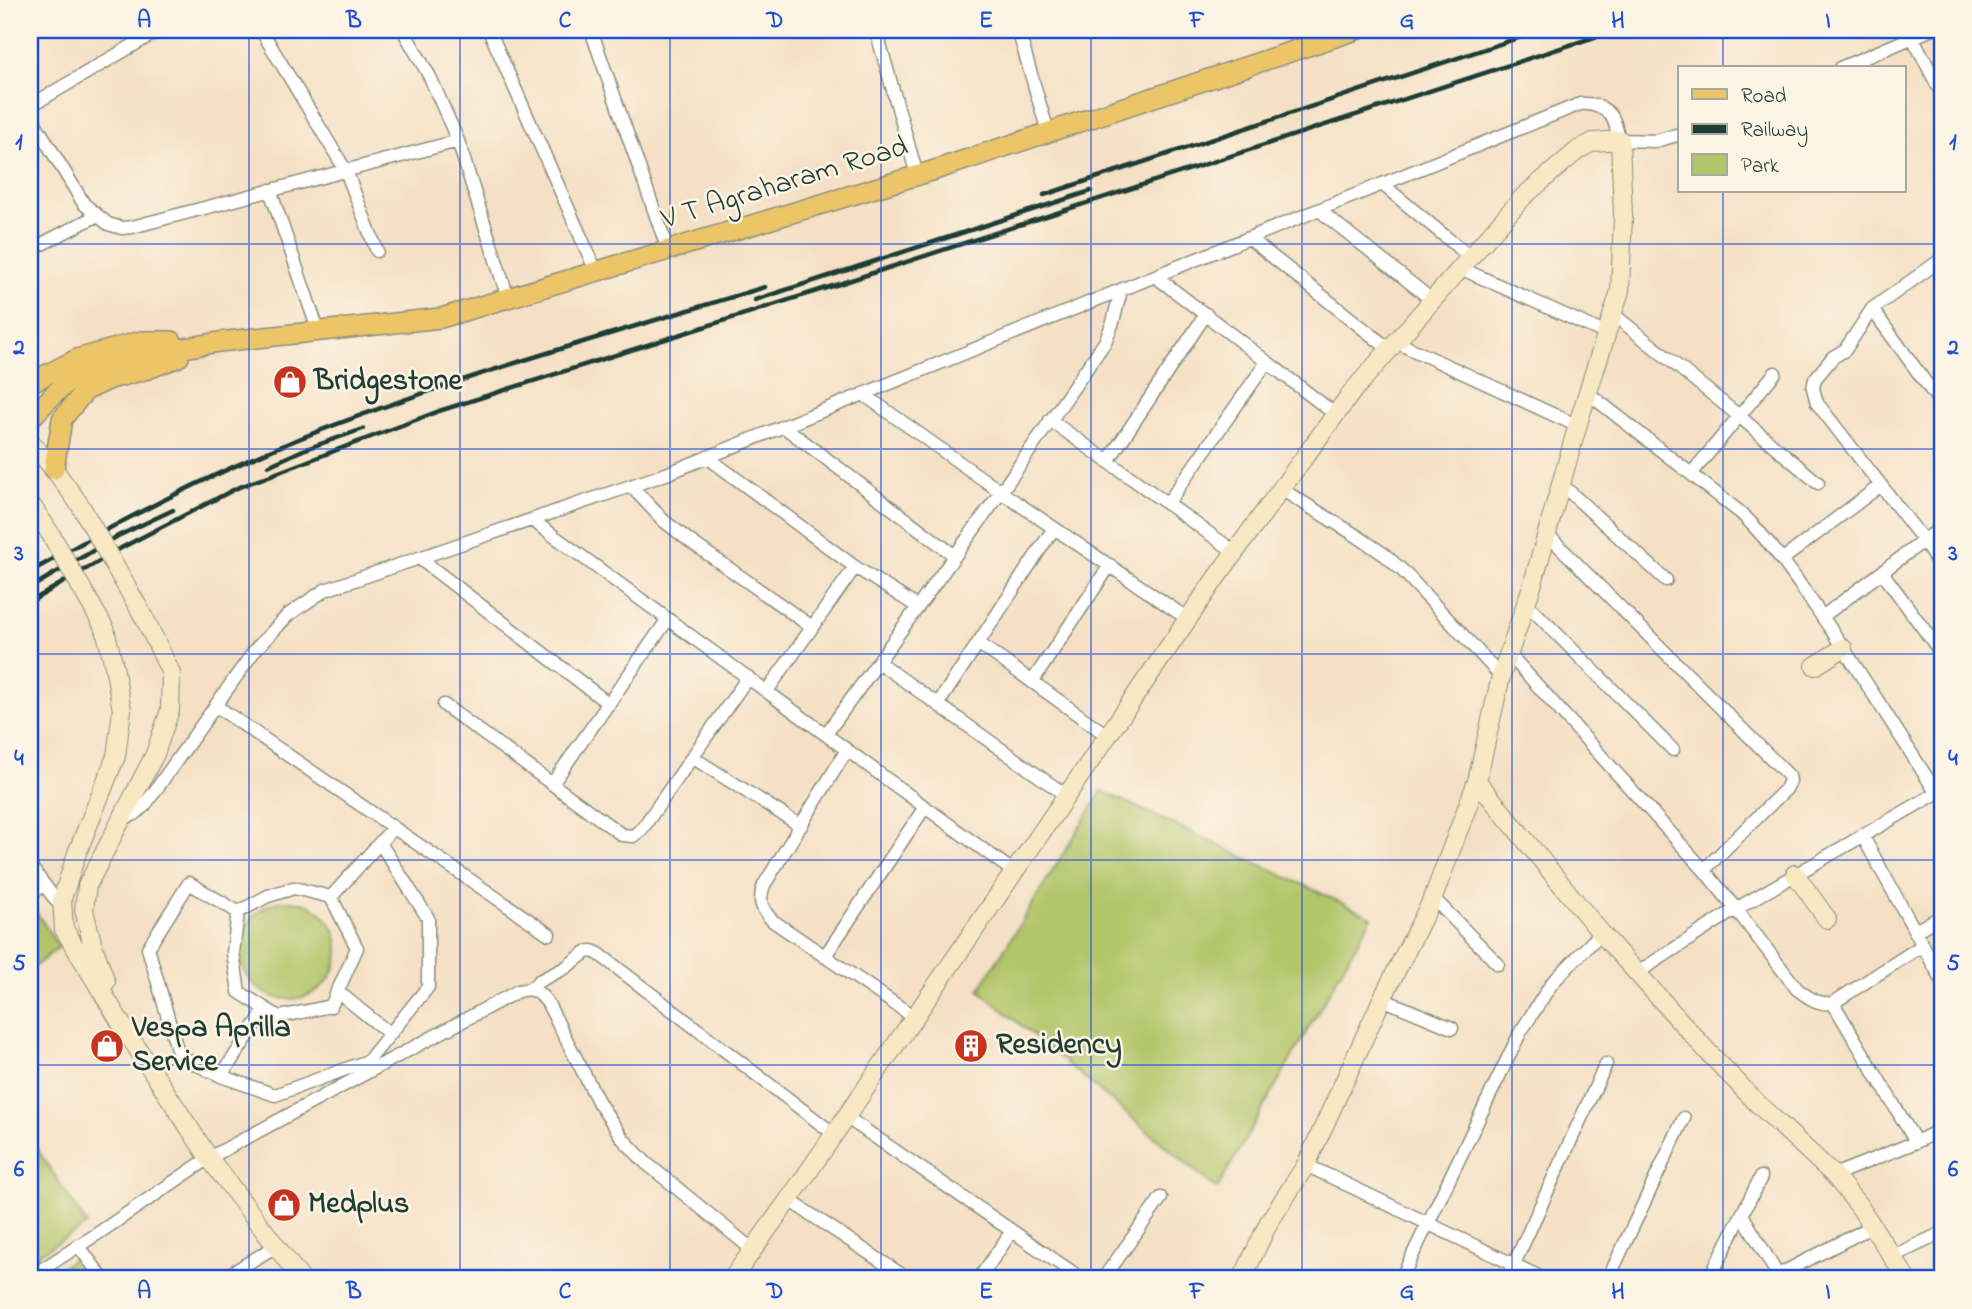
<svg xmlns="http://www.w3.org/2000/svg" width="1972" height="1309" viewBox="0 0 1972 1309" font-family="'Indie Flower',sans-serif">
  <rect width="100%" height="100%" fill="#fcf5e5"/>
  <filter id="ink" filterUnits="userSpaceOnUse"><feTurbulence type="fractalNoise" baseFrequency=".0143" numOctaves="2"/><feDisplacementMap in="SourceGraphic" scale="14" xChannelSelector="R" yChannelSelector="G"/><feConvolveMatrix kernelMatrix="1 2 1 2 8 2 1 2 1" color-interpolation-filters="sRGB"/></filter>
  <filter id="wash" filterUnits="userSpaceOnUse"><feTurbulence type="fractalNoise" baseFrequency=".00686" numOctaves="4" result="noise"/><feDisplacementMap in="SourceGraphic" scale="28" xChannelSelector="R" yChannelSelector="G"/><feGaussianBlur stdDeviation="1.57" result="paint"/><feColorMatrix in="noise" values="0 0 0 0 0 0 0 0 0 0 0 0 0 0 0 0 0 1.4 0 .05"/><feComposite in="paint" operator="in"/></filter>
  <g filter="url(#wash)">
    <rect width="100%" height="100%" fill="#f5e0c5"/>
    <path fill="#b2c569" stroke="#68814e" stroke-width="2" d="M1102 791 1372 917 1217 1189 979 990Z
      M240 950a49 49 0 1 1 98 0a49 49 0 1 1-98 0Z
      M33 907 59 947 30 970V909Z
      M30 1138 87 1225 30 1259Z
      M76 1256 91 1279H47Z"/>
  </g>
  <g filter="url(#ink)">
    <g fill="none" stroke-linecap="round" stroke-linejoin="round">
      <g stroke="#8a8e7c" stroke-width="15">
        <path id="street" d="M261 30 346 171 377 251
          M403 30 430 77 458 141 508 298
          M489 30 596 271
          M591 30 668 250
          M876 30 917 175
          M1018 30 1048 132
          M1913 38 1942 94
          M1840 68 1930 30
          M30 106 159 30
          M30 115 84 204 108 224 122 228 132 227 458 141
          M1382 184 1470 257
          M270 190 318 330
          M1319 210 1432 300
          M1249 238 1389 349
          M30 247 40 245 96 216
          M1942 259 1872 309 1845 350 1833 357 1815 379 1813 388 1817 403 1924 541 1942 570
          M1460 268 1607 334
          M1155 276 1335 414
          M1872 309 1942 405
          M1613 314 1739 416 1818 483
          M1396 342 1578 426
          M1588 393 1742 514C1776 547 1801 586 1828 625 1865 680 1900 736 1936 792
          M863 394 1001 492 1188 619
          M1050 420 1235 552
          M783 426 955 556
          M707 457 855 567 918 607
          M1108 461 1206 314
          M1691 474 1775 373
          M1561 484 1666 580
          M631 486 664 521 691 542 812 627
          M1281 489 1357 536 1385 555 1403 571 1501 676
          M1167 504 1267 362
          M532 520 1014 872
          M1547 534 1789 776 1790 781 1786 789 1704 870
          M419 558 609 704
          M1783 559 1881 485
          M1882 572 1942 654
          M1526 603 1673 750
          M1822 617 1942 527
          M978 643 1108 736
          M1509 654 1704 870 1736 909 1797 989C1809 998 1818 1005 1833 1003L1923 945
          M878 662 1067 796
          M1032 682 1110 565
          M767 691 855 567
          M938 704 1054 528
          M444 705 622 835 633 836 642 829 748 677
          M216 706 549 934
          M826 734 1001 492 1105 342 1113 322 1121 290
          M847 750 764 885C758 901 761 909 773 921L914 1017
          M692 757 801 826
          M552 784 668 619
          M120 820 135 814 145 805 255 650 288 615 325 590 666 474 1580 104C1591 103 1605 107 1612 117 1616 123 1617 134 1620 140L1656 141 1680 134
          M1862 835 1942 980
          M30 866 61 907
          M30 895 43 885
          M331 897 294 888 268 896 238 912 233 953 239 992 279 1017 331 1006 357 948 331 897 393 828
          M1433 898 1498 964
          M238 912 189 883 148 948 179 1056 221 1076 275 1095 368 1061 428 987V918L380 843
          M1915 931 1942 916
          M825 956 925 807
          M1637 973 1736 909 1942 790
          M530 989 539 981 565 968 586 952 592 951 599 954 834 1134
          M337 991 390 1034
          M1382 999 1452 1028
          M1833 1003 1916 1142
          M221 1076 266 1009
          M846 1117 1082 1279
          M1306 1165 1544 1279
          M1834 1175 1916 1142 1942 1129
          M789 1200 908 1279
          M1742 1214 1780 1279
          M78 1245 103 1279
          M1893 1256 1942 1233
          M1778 1275 1873 1226
          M30 1277 97 1234 209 1158 518 991C533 987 537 990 547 1002L599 1103 623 1139 646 1163 753 1250
          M222 1279 276 1246
          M979 1279 1012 1231
          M1103 1279 1161 1198
          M1401 1279 1520 1033 1552 983 1601 933
          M1507 1279 1606 1064
          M1608 1279 1684 1118
          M1709 1279 1761 1177"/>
      </g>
      <g stroke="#8a8e7c" stroke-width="20">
        <path id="secondary" d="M30 442 54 469 80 505
          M30 503 50 533
          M105 629 114 666 122 710 116 756 77 853 62 899 64 929 122 1025 209 1158 301 1279
          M1815 666 1843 648
          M1477 781 1601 933 1709 1053 1759 1105 1834 1175 1859 1206 1907 1279
          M1795 874 1827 919
          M106 982 93 946 84 910 87 886 155 754 170 710 171 673 145 619
          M732 1279 802 1181 1216 578 1352 392 1523 197 1578 150 1593 142 1620 140 1623 216 1620 291 1580 417 1532 586 1501 676 1477 781 1433 898 1382 999 1306 1165 1269 1222 1242 1279"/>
      </g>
      <g stroke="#8a8e7c" stroke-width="22">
        <path id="primary" d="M30 383 77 359 141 341H172
          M30 419 54 394 73 378 114 360 219 342 441 318 932 171 1356 30
          M54 469 62 419 85 391 110 379 148 369 179 357"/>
      </g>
      <use href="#street" stroke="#fff" stroke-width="12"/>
      <use href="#secondary" stroke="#f8e8c3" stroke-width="18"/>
      <use href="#primary" stroke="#edc569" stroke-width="19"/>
      <path stroke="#1f3d34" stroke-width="4.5" d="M1044 195 1542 30
        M755 300 1091 191
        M268 466 303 450 363 429
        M30 572C116 523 204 477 296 440 449 379 608 335 765 287
        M30 588 118 536 173 510
        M30 602 123 547 237 488 439 411 839 284 1616 30"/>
      <g stroke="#8a8e7c" stroke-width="20" stroke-linecap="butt">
        <path id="secondary-bridge" d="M80 505 145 619
          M50 533 105 629"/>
      </g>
      <use href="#secondary-bridge" stroke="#f8e8c3" stroke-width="18"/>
    </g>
  </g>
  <path fill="none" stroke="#1d4ed8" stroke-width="2" stroke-opacity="0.55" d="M249 30V1279M460 30V1279M670 30V1279M881 30V1279M1091 30V1279M1302 30V1279M1512 30V1279M1723 30V68M1723 191V1279M30 244H1942M30 449H1942M30 654H1942M30 860H1942M30 1065H1942"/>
  <defs>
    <g id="shop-disc" transform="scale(1.75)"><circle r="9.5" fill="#c8321e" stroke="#fcf5e5"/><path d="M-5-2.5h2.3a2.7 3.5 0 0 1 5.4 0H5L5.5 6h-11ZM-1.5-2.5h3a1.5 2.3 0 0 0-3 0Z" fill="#fff"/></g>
    <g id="building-disc" transform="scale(1.75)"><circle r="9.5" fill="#c8321e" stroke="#fcf5e5"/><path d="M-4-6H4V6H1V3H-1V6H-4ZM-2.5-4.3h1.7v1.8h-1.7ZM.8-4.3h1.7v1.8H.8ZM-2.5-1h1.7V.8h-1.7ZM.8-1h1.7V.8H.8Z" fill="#fff"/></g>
  </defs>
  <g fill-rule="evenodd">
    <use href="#shop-disc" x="290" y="382"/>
    <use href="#shop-disc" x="107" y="1046"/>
    <use href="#building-disc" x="971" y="1046"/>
    <use href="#shop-disc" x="284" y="1205"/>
  </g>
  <g text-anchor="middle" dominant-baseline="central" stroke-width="5" stroke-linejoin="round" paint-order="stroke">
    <g font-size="30" fill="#1f3d34" stroke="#fcf5e5">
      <text transform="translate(785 184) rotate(-17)">V T Agraharam Road</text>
    </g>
    <g font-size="30" font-weight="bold" fill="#1f3d34" stroke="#fcf5e5" text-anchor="start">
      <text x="314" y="382">Bridgestone</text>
      <text x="132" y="1029">Vespa Aprilla<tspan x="132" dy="34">Service</tspan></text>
      <text x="996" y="1046">Residency</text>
      <text x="308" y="1205">Medplus</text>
    </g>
  </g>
  <rect width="1972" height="1309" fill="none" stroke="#fcf5e5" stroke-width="77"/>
  <rect x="1678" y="66" width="228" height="126" fill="#fcf5e5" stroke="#a4ab9e" stroke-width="2"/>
  <rect x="1692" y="89" width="35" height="10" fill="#edc569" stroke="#a4ab9e" stroke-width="2"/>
  <text x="1741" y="102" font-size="21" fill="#1f3d34">Road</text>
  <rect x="1692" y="124" width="35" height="10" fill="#1f3d34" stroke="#a4ab9e" stroke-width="2"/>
  <text x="1741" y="136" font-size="21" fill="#1f3d34">Railway</text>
  <rect x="1692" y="154" width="35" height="21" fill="#b2c569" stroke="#a4ab9e" stroke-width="2"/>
  <text x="1741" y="172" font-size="21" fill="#1f3d34">Park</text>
  <rect x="38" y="38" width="1896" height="1232" fill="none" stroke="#1d4ed8" stroke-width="2.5"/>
  <g font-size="23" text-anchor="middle" font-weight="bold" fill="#1d4ed8">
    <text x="144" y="27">A</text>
    <text x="354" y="27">B</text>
    <text x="565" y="27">C</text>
    <text x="775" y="27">D</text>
    <text x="986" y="27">E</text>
    <text x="1197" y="27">F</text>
    <text x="1407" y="27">G</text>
    <text x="1618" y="27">H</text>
    <text x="1828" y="27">I</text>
    <text x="19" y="149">1</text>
    <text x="1953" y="149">1</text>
    <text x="19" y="354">2</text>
    <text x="1953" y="354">2</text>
    <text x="19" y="560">3</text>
    <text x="1953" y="560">3</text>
    <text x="19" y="765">4</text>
    <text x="1953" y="765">4</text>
    <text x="19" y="970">5</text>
    <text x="1953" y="970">5</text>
    <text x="19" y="1176">6</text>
    <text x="1953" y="1176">6</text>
    <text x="144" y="1298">A</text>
    <text x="354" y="1298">B</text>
    <text x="565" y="1298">C</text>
    <text x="775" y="1298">D</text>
    <text x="986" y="1298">E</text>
    <text x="1197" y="1298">F</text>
    <text x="1407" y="1298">G</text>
    <text x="1618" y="1298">H</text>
    <text x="1828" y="1298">I</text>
  </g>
</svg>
